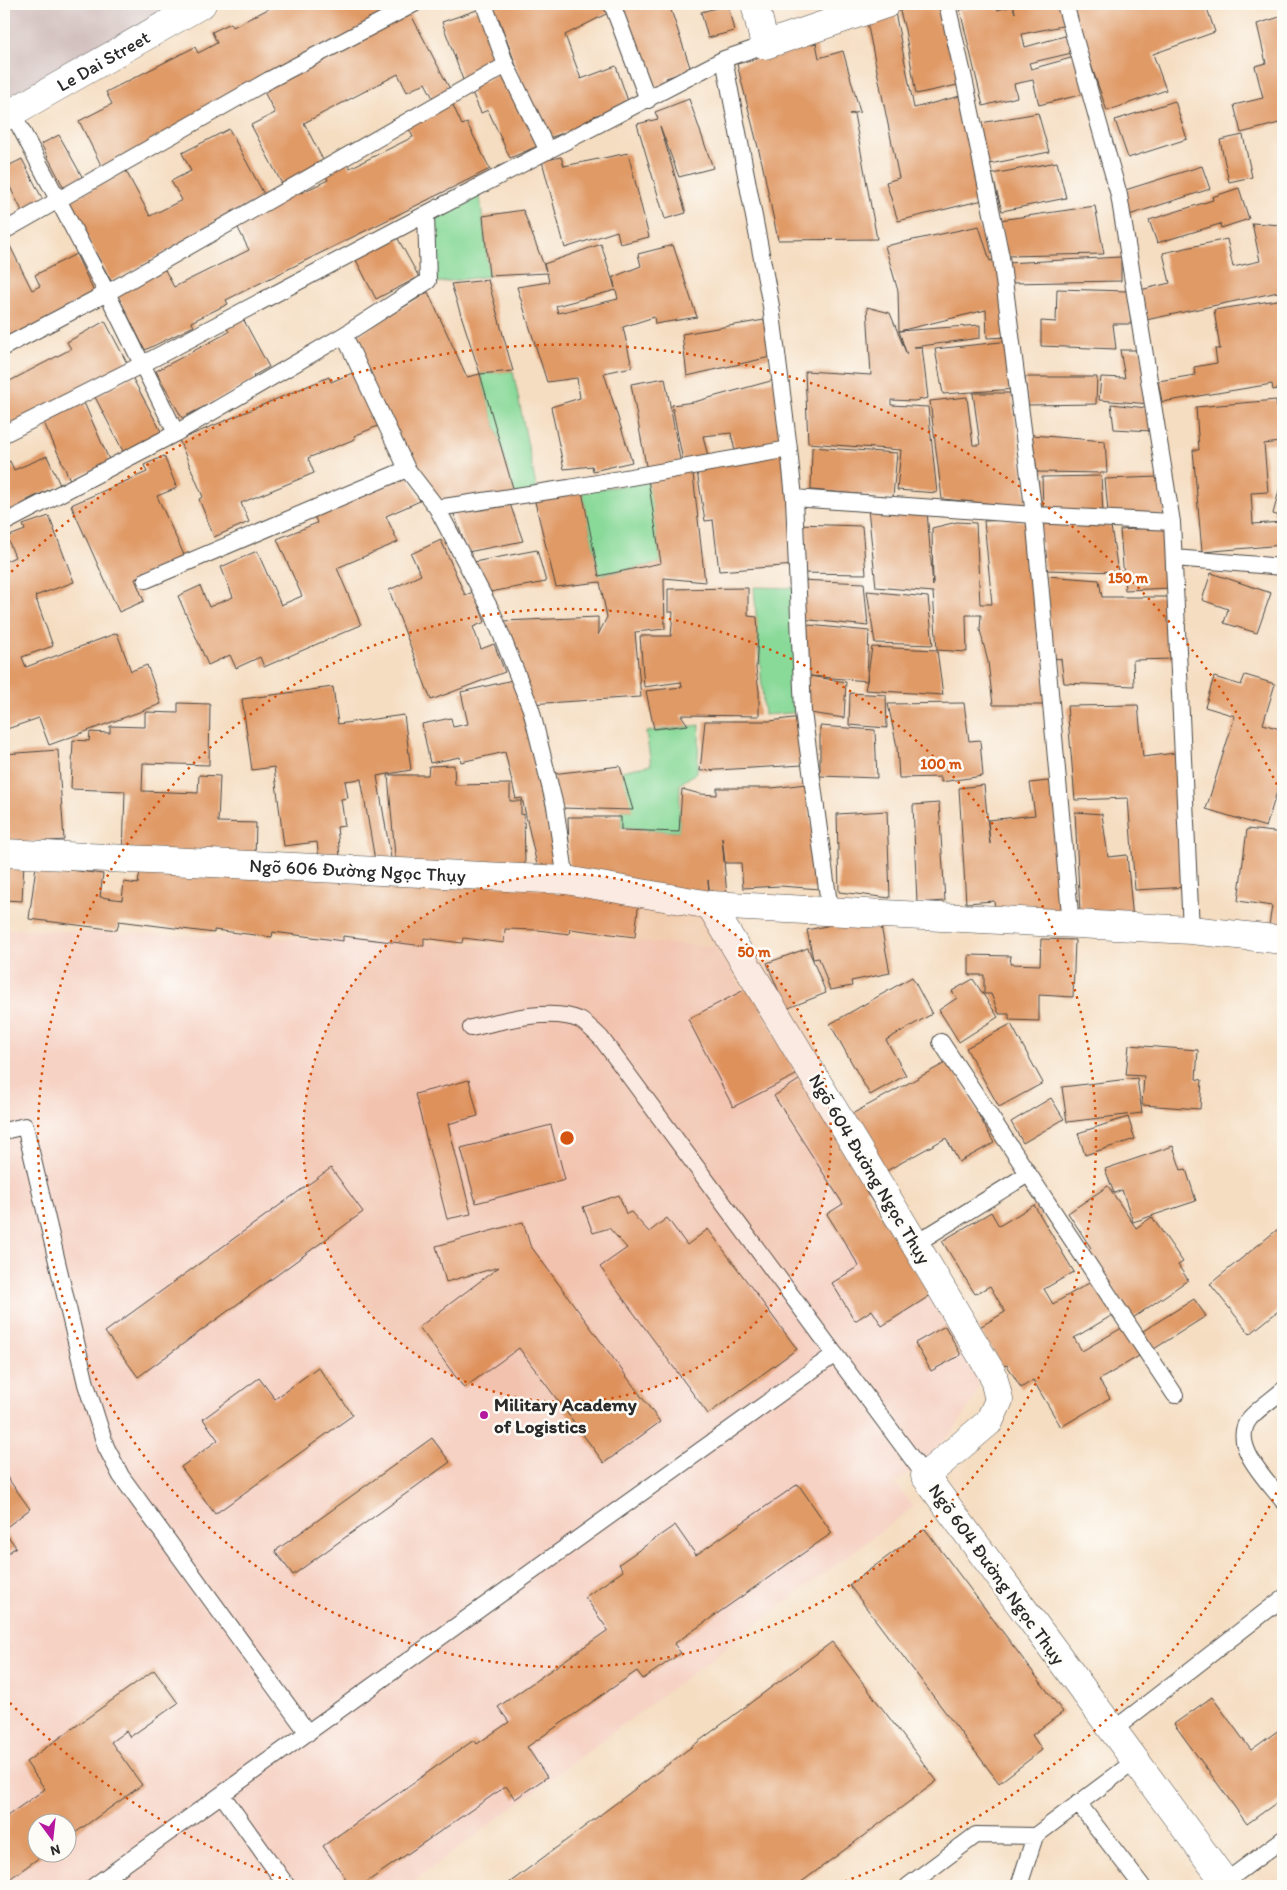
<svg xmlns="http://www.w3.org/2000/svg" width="1287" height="1890" viewBox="0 0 1287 1890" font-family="Itim,sans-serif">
  <rect width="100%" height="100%" fill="#fdfcf7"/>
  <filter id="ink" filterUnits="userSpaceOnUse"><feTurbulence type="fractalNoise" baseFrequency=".02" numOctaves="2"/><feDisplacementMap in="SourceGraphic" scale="10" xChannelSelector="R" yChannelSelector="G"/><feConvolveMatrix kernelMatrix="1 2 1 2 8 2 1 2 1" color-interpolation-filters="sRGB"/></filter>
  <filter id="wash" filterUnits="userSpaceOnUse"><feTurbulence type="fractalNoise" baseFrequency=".0096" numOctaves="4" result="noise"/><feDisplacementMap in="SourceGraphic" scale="20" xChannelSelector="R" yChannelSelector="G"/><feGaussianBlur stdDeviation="1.12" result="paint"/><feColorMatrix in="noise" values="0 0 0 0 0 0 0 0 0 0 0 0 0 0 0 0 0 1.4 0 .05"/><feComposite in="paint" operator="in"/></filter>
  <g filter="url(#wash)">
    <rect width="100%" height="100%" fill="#f5ddc1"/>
    <path fill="#f6d2c4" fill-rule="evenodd" d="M4 929 505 946 506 932 716 947 973 1368 979 1384 974 1399 953 1431 927 1458 895 1483 913 1507 408 1886H4ZM38 1822H68V1852H38Z"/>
    <path fill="#d1bfbe" d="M4 4H197L4 117Z"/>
    <path fill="#89d999" stroke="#5a8262" d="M479 187 489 276 435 283 430 212Z
      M513 371 537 491 515 495 480 374Z
      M649 482 661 563 599 575 582 491Z
      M754 587 796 588 803 712 764 715Z
      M700 725 697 772 680 784 679 832 621 827V810H632L621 771 651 765 646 732Z"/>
    <g id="blocks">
      <path fill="#e09a66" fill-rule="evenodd" d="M278 4H406L104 171 79 121 112 104 106 92 195 47 198 53 204 50 217 43 212 32 231 23 233 27Z
        M485 4H608L610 12 565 35 581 79 616 66 629 104 594 116 596 122 543 140 499 19 491 22Z
        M613 4H669L691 70 666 78 669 87 648 94Z
        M898 4H944L962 84 916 94 905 30Z
        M987 4H996L997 10 1013 6 1015 13 1013 4H1061L1067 25 1022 34 1025 47 1072 34 1076 52 1029 63 1031 69 1078 56 1088 93 1039 105 1033 80 1014 84 1017 97 983 106 960 10Z
        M1070 4H1218L1207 8 1215 32 1153 54 1166 90 1107 111Z
        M728 5 734 31 708 38 701 12Z
        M894 7 914 108 964 95 987 199 898 221 886 182 899 178 866 17Z
        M480 9 501 66 463 80 442 22Z
        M409 11 451 91 434 100 425 83 407 92 398 74 304 123 324 162 282 184 251 125 275 113 262 88Z
        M1283 16V122L1241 133 1234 105 1263 98 1255 66 1266 63 1257 24Z
        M816 43 819 58 843 51 860 112 849 114H854L877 239 778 240 762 163 737 64Z
        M505 72 538 146 510 158 488 110 481 113 470 88Z
        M689 99 713 168 679 177 660 126 686 213 665 219 637 124 658 119 655 112Z
        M451 101 462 125 467 123 490 169 226 300 228 304 191 322 194 326 145 350 116 292 164 268 174 287 249 250 235 222 298 188 301 193 328 180 324 172 345 160 350 168 413 137 406 123Z
        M1175 101 1187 139 1128 158 1115 120Z
        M1038 113 1049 152 985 165 975 124Z
        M229 129 265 196 199 231 200 234 111 281 68 202 126 171 150 216 182 200 171 181 191 171 182 153Z
        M59 135 84 180 65 190 41 144Z
        M1243 135 1252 177 1229 182 1220 140Z
        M628 153 649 237 620 244 617 231 565 248 542 161 561 157 564 166Z
        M22 159 43 200 22 211 4 175V168Z
        M1057 162 1066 198 1002 211 992 174Z
        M1202 166 1210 189 1129 215 1122 191Z
        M1239 188 1249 219 1221 228 1220 224 1157 243 1149 220 1213 200 1212 197Z
        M1095 206 1104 254 1006 256 1000 220Z
        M523 210 546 271 544 264 601 244 615 288 613 277 641 266 638 254 673 245 697 317 655 324 654 317 623 327 632 367 604 373 632 462 593 471 592 466 564 469 551 407 580 398 577 378 547 382 517 287 549 282 547 273 489 276 483 216ZM616 290 618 299 558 313 556 306Z
        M1252 223 1282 225 1283 291 1146 320 1140 290 1170 283 1163 253 1227 239 1233 267 1260 261Z
        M979 226 990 261 1000 258 1009 337 987 338 986 310 899 331 980 325V338L914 347H922L928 398 914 401 891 400V405L928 407 937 493 897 490 901 450 808 443 805 371 871 375 867 307 890 313 907 355 899 331 898 291 885 246Z
        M5 236 32 290 40 286 35 275 76 254 95 294 4 345V237Z
        M397 237 419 277 376 299 355 258Z
        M1121 257V281L1010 283 1006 263Z
        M488 280 513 371 480 374 451 284Z
        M1057 289 1127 291 1131 324H1113L1116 349 1041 346V321L1056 322Z
        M428 292 467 377 480 374 515 495 438 507 408 467 347 342Z
        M1283 299V388L1273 390 1272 384 1162 402 1158 381 1195 375 1194 367 1217 363 1215 349H1220L1214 310Z
        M241 315 269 367 253 376 255 380 182 418 156 371 229 332 224 323Z
        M770 319 775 356 687 376 682 334Z
        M105 321 128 365 4 430V384L71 349 67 342Z
        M1010 341 1016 389 943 394 935 349Z
        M1120 350H1141L1150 404 1099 400 1101 377 1125 378Z
        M357 371 380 425 354 436 355 439 308 458 314 473 241 503 249 522 214 537 199 499 203 497 179 440 329 377 331 382Z
        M132 377 162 433 124 453 95 397Z
        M1025 377H1097L1096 404 1028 405Z
        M665 378 681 465 647 471 631 384Z
        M778 379 788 448 736 456 731 433 703 436 709 461 684 466 672 405 694 402Z
        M973 393H1011L1027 507 942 499 930 401 967 397 973 445H980Z
        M82 398 110 462 70 480 41 416Z
        M1276 400 1280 442 1264 444 1268 492 1251 493 1253 524 1282 522 1283 545 1202 552 1193 450H1199L1196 407Z
        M1111 404 1147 408 1152 431 1114 429Z
        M1032 435 1105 441 1107 473 1037 472Z
        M812 447 897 453 893 497 811 490Z
        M789 449 795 565 719 571 713 520 705 521 696 465Z
        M47 456 60 485 27 500 29 505 4 516V464L10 461 14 470Z
        M164 456 177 488 157 496 185 557 135 579 144 601 119 612 71 505 147 472 144 465Z
        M692 465 705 582 664 578 665 629 635 632 641 697 529 704 512 640 503 621 598 617V635L607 617 600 582 556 587 534 498 582 491 599 576 661 563 647 473Z
        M408 475 420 501 386 516 398 542 337 568 361 625 264 667 260 657 236 668 230 655 208 665 178 596 200 586 209 607 233 597 221 567 257 551 281 605 302 596 277 539 317 523 314 515Z
        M1283 475V517L1273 514Z
        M1101 476 1103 513 1043 510 1042 477Z
        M1159 477 1166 516 1108 512 1105 479Z
        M509 501 523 541 468 552 452 509Z
        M868 508 927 511 933 586 932 528 957 522 976 523 980 604H992L984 521 1011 520 1033 522 1050 705H993L988 662 980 630 981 615H966L967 652 937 650 933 592 876 587Z
        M49 516 74 582 35 596 53 646 22 657 26 667 117 633 131 671 147 665 161 704 49 745 39 718 4 730V562L15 557 7 537 25 530 23 525Z
        M1039 521 1111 526 1118 572 1045 570Z
        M797 524 862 526 866 574 799 573Z
        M1169 527 1172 588 1125 590 1120 530Z
        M441 540 465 595 474 592 485 622 473 627 481 649 494 644 505 672 431 700 389 590 421 575 411 554Z
        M537 550 546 582 490 592 474 562Z
        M1211 573 1271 593 1257 633 1224 623 1228 609 1202 600Z
        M1046 576 1099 580 1102 597H1171L1174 659 1133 660 1134 686 1064 683 1061 659 1053 658Z
        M800 580 864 583 868 626 801 619Z
        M748 588V616L757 617 758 635 756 669 759 691V716L681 715 688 725 654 729 646 691 682 687 681 682 644 687 640 636H671L673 612H668V589Z
        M867 591 928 597 933 645 875 643Z
        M799 624 869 631 867 681 872 647 937 650 943 695 865 690 867 681 810 676 846 682 844 718 803 712Z
        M1245 675 1275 684 1263 724 1283 730V779H1281L1266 827 1206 809 1235 716 1205 707 1214 677 1241 685Z
        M517 679 561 869 539 874 522 798 516 799 505 752 461 762 460 757 430 763 422 724 451 718 453 727 468 724 461 692Z
        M333 687 338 724 404 715 411 770 377 776 392 864 376 866 361 779 345 781 348 798 341 799 345 826 337 827 340 856 319 859 317 842 284 846 274 767 252 770 242 699Z
        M850 693 886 695 887 728 849 725Z
        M178 703 210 704 209 765 143 763 142 791 198 793 199 775 220 776 218 822 256 823 255 859 123 854 125 791 71 789 73 740 89 741 90 732 110 733V726L145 727V712L178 713Z
        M964 703 969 741 980 740 983 776 941 782V777L899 778 897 747 888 704Z
        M1138 705 1143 757 1183 752 1189 887 1135 890 1128 798 1075 800 1067 706Z
        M801 717 803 765 700 771 705 721H770Z
        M820 726 875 730 877 778 820 776Z
        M58 750 64 840 8 844 4 783V754Z
        M454 765 455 785 510 784V801H521V815L524 814 525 866 396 867 388 775H428L429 766Z
        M620 766 633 810 560 808 552 774Z
        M1057 780 1069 910 995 909 994 901 966 903 959 788 984 785 990 844 988 820 1035 815 1030 783Z
        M806 784 820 889 780 886 743 888 741 863H725L722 838 727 896 710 895 708 880 710 905 570 880 568 817H621V830L679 832 682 789 700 794 717 795V788H772Z
        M939 803 945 901 917 903 913 805Z
        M887 811 890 898 839 892 837 814Z
        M1075 812 1102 814 1108 857 1127 855 1133 920 1080 912Z
        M1247 829 1283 833V934L1268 932 1272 906 1238 901Z
        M4 862 24 863 22 901 4 900Z
        M141 865 396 876 639 899 635 937 570 929 569 934 538 930 505 929 504 943 463 938 462 943 424 938V946L343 936V941L273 932 272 937 214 930V933L119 921 117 930 29 919 36 866 103 874 100 897 122 900 124 882 138 884Z
        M879 915 890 973 851 981 852 986 830 990 819 958 813 959 807 930Z
        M1041 939 1075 940 1073 997 1039 995V1021L1009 1020V1014H999L991 994H984V975H969V955L1011 956 1010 964 1040 965Z
        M808 948 826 993 786 1009 767 963Z
        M912 977 932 1014 886 1040 906 1075 870 1095 830 1024Z
        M973 979 998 1017 959 1042 939 1010 957 998 952 991Z
        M750 987 796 1075 733 1107 688 1019Z
        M1011 1024 1043 1083 999 1107 966 1048Z
        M1129 1045 1198 1050 1196 1079 1202 1080 1200 1109 1142 1105 1144 1076 1126 1075Z
        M949 1061 994 1143 959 1162 946 1138 881 1174 850 1115Z
        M802 1078 871 1186 865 1190 931 1295 882 1326 872 1310 855 1321 832 1283 859 1266 827 1214 843 1204 774 1096Z
        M1137 1078 1142 1113 1067 1122 1062 1087Z
        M469 1080 478 1116 448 1124 471 1214 447 1219 415 1094Z
        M1051 1098 1064 1119 1023 1143 1011 1122Z
        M1128 1117 1135 1139 1085 1155 1078 1133Z
        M551 1125 565 1180 476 1203 461 1148Z
        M1173 1146 1181 1170 1186 1169 1196 1201 1133 1222 1122 1190 1114 1193 1105 1169Z
        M331 1168 363 1212 138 1377 105 1332Z
        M1108 1186 1136 1228 1152 1217 1183 1262 1178 1265 1188 1280 1133 1318 1087 1250 1091 1248 1068 1213Z
        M619 1195 626 1214 631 1212 649 1232 667 1218 687 1245 708 1229 797 1349 708 1414 600 1267 627 1248 609 1228 593 1233 583 1207Z
        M1034 1205 1074 1272 1044 1289 1053 1304 1096 1279 1116 1313 1074 1338 1082 1351 1127 1325 1144 1353 1099 1380 1110 1398 1061 1427 1033 1380 1021 1388 1007 1365 1002 1367 978 1328 1005 1312 990 1286 975 1294 942 1241 991 1212 999 1226Z
        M523 1222 530 1245 660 1422 604 1463 519 1348 464 1388 419 1327 499 1267 446 1282 436 1246Z
        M1283 1225V1307L1250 1334 1210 1284Z
        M1194 1299 1206 1316 1154 1349 1143 1331Z
        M945 1326 961 1355 931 1371 915 1343Z
        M318 1367 353 1415 215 1514 181 1467 218 1440 203 1419 259 1378 275 1399Z
        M432 1438 450 1462 293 1575 275 1551Z
        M4 1473 30 1509 4 1529Z
        M798 1484 832 1533 674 1644 681 1653 643 1679 637 1671 527 1747 547 1777 515 1799 506 1786 361 1886H351L323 1846 474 1740 477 1744 509 1722 498 1707 608 1630 585 1597 623 1571 619 1564 675 1525 696 1555Z
        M925 1529 1063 1712 1032 1735 1042 1750 999 1783 849 1585Z
        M4 1531 16 1547 4 1556Z
        M832 1642 937 1781 796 1886H505Z
        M154 1670 178 1703 130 1737 126 1731 111 1742 142 1785 68 1838V1822H38V1852H47L4 1883V1818L45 1789 26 1762Z
        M1212 1697 1251 1750 1283 1727V1787L1280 1790 1283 1798 1247 1824 1174 1724Z"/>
    </g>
  </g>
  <g filter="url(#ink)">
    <use href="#blocks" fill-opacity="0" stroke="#494642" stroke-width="1"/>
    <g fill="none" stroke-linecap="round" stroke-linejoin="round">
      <g stroke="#494642" stroke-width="18">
        <path id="lane" d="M484 4 506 65 548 151
          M612 4 648 100
          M947 4 965 83 1001 257 1034 515 1071 925
          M1065 4 1119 195 1172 522 1191 930
          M724 59 771 306 789 449 794 498 803 712 830 911
          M12 112 107 293 176 433
          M4 231 269 80 414 4
          M344 335 407 469 437 508 493 614 531 709 555 806 566 880
          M4 347 107 293 506 65
          M4 434 141 365 426 214 724 59 765 45
          M794 498 1034 515 1172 522
          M437 508 569 488 789 449
          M4 523 176 433 344 335 428 281 426 214
          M1174 558 1283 567
          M146 580 407 469
          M471 1028C501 1021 551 1007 580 1020 587 1024 595 1032 601 1038L925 1476
          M941 1042 1175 1395
          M4 1131 25 1126 86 1384 106 1447 121 1476 308 1733
          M915 1244 1028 1174
          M1283 1390C1273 1399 1259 1408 1250 1418 1228 1444 1268 1481 1283 1501
          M1112 1731 1283 1598
          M222 1795 287 1886
          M1078 1803 1142 1886
          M1225 1882 1283 1839
          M94 1886 835 1354
          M908 1886 976 1835 1035 1836
          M1019 1886 1035 1836 1135 1761"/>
      </g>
      <g stroke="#494642" stroke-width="29">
        <g id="street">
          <path d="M755 4 765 45 886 4"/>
          <path id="s1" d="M4 117 202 4"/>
          <path id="s2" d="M4 853 566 880 710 905"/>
          <path d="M1228 1886 925 1476 989 1422 999 1400 993 1375 915 1244 710 905 1191 930 1283 940"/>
        </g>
      </g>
      <use href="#lane" stroke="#fff" stroke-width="16"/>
      <use href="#street" stroke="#fff" stroke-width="28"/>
    </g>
  </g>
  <circle cx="567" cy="1138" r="264" fill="#d5540f" fill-opacity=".12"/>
  <g fill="none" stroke="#d5540f" stroke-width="2.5" stroke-dasharray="2.5 5">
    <circle cx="567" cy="1138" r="264"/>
    <circle cx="567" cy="1138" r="529"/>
    <path d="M1283 1479A793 793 0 0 1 832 1886M302 1886A793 793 0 0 1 6 1699M6 577A793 793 0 0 1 1283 797"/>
  </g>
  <circle fill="#b5179e" stroke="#fdfcf7" stroke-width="2" cx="484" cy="1415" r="5"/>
  <g text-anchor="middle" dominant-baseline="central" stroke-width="5" stroke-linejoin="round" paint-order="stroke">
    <g font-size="19" fill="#2b2b2b" stroke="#fdfcf7">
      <text stroke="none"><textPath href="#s1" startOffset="114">Le Dai Street</textPath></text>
      <text stroke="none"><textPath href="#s2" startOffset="354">Ngõ 606 Đường Ngọc Thụy</textPath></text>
      <text transform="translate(870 1169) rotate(59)">Ngõ 604 Đường Ngọc Thụy</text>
      <text transform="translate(997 1574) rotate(54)">Ngõ 604 Đường Ngọc Thụy</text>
    </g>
    <g font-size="19" font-weight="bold" fill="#2b2b2b" stroke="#fdfcf7" text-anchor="start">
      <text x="494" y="1404">Military Academy<tspan x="494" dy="22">of Logistics</tspan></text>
    </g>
  </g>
  <circle cx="567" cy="1138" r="8" fill="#d5540f" stroke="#fdfcf7" stroke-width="2.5"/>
  <g font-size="15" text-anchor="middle" font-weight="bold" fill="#d5540f" stroke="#fdfcf7" stroke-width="5" stroke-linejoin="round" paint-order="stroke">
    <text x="1128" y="583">150 m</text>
    <text x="941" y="769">100 m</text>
    <text x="754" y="957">50 m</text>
  </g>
  <rect width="1287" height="1890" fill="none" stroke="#fdfcf7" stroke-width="20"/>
  <g transform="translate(52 1838) rotate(165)"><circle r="24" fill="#fdfcf7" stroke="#a9a8a5"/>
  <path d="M0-4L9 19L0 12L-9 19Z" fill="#b5179e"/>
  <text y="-8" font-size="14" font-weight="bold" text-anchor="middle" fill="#2b2b2b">N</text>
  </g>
</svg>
